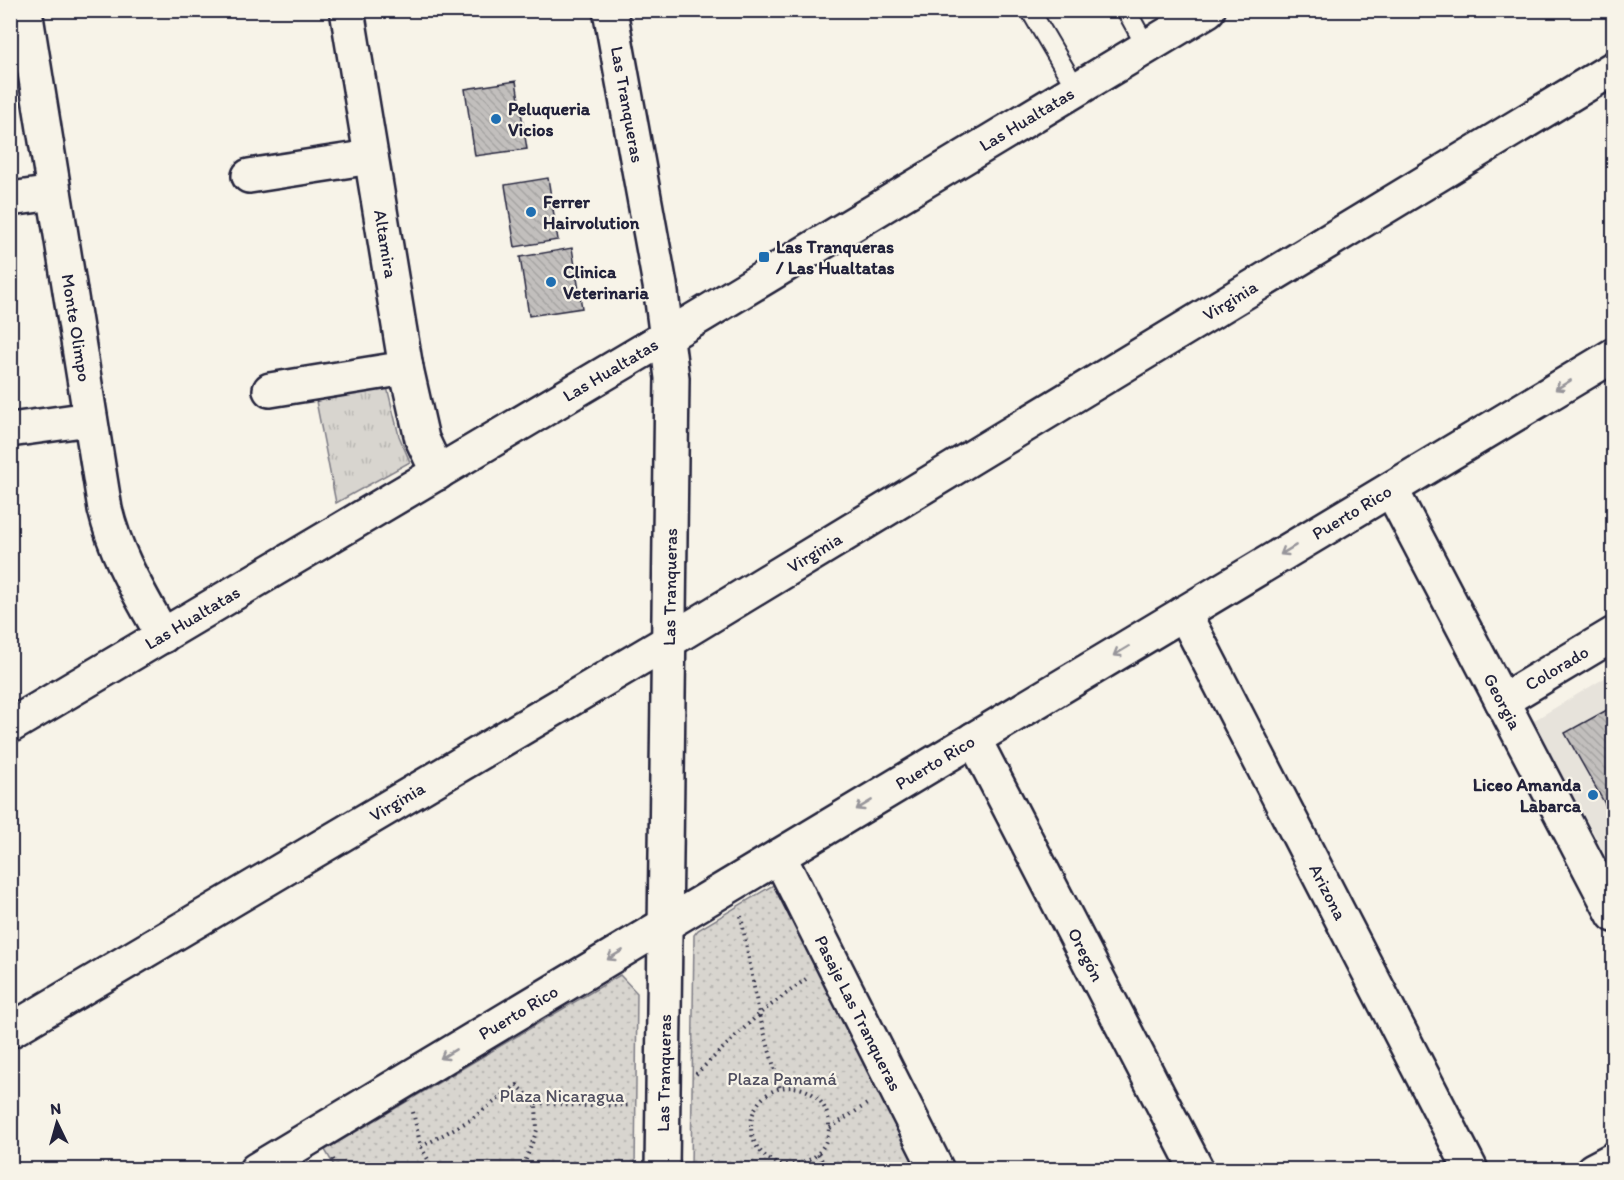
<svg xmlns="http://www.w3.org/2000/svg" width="1624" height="1180" viewBox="0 0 1624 1180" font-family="Itim,sans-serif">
  <defs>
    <pattern id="grass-tufts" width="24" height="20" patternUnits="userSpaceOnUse" patternTransform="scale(1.5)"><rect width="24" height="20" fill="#d8d5cf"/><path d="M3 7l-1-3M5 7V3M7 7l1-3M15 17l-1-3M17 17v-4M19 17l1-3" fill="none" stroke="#b9b7b3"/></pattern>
    <pattern id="park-dots" width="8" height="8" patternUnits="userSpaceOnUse" patternTransform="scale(1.5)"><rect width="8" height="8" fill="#d8d5cf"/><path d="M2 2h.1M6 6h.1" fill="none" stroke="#b9b7b3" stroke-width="1.8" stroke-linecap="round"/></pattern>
    <pattern id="building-back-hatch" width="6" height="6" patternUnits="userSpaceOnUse" patternTransform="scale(1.5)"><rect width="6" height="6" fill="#c2bfbd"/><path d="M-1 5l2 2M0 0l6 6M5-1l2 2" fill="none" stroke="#a6a4a3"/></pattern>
  </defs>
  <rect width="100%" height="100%" fill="#f7f3e8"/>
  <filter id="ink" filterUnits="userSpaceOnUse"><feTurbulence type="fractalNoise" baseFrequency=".0167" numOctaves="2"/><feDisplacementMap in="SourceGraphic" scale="12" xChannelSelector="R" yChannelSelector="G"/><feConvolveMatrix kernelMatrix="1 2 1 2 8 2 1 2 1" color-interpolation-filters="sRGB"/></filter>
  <g filter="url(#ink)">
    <path fill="#e7e3db" d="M1613 673V869L1533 721Z"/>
    <path fill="url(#grass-tufts)" stroke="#7d7c85" stroke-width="1.5" d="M387 387 399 436 410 462 336 503 316 401Z"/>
    <path fill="url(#park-dots)" stroke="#7d7c85" stroke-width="1.5" d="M775 884 928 1169 691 1170 694 935 698 930Z
      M620 975 637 993 635 1169H336L325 1150Z"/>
    <path fill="url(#building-back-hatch)" stroke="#22223b" stroke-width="1.5" d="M516 81 527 149 475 156 465 89Z
      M548 178 558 240 515 247 505 185Z
      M572 248 582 308 529 316 520 257Z
      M1614 706V820L1565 733Z"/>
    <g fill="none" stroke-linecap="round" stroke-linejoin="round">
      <g stroke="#22223b" stroke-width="22">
        <path id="lane" d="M1030 10 1077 90
          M1126 10 1147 48"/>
      </g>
      <g stroke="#22223b" stroke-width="38">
        <g id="street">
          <path id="s1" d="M25 10 105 509C116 556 140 594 163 636"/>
          <path id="s2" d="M347 10 406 368 422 439 438 473"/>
          <path d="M249 176 371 157"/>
          <path d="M10 199 54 193"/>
          <path d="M270 390 406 368"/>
          <path d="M10 430 90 419"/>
          <path id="s3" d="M1391 489 1614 915"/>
          <path id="s4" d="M1184 613 1471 1170"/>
          <path id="s5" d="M1502 701 1614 634"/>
          <path id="s6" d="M974 739 1197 1170"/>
          <path id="s7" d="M779 856 937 1170"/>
          <path id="s8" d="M10 1031 669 641 1614 68"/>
          <path id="s9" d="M256 1170 1614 355"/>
          <path d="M1593 1170 1614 1159"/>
        </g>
      </g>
      <g stroke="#22223b" stroke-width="38">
        <g id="secondary">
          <path id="s10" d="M610 10 660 285 672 378 662 1170"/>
          <path id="s11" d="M10 726 646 349 1208 10"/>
        </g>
      </g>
      <path stroke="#22223b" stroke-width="4" stroke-dasharray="1.5 4.5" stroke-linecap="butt" d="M741 916 759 1014 780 1088
        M696 1074 759 1014 806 979
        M751 1126a39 39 0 1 1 78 0a39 39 0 1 1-78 0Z
        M536 1103 586 1106 632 1105
        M413 1112 421 1147 470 1120 517 1085 536 1103 537 1130 522 1170
        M830 1128 870 1102
        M421 1147 434 1170
        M818 1154 828 1170
        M333 1159 338 1170"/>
      <use href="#lane" stroke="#f7f3e8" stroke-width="18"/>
      <use href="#street" stroke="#f7f3e8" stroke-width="33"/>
      <use href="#secondary" stroke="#f7f3e8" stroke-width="33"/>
    </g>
    <defs><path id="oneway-shaft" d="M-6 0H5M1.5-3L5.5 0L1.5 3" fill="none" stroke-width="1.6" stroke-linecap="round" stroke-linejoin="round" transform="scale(1.5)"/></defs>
    <g stroke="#97959a">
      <use href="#oneway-shaft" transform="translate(1563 385) rotate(149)"/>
      <use href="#oneway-shaft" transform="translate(1288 550) rotate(149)"/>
      <use href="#oneway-shaft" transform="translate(1121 651) rotate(149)"/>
      <use href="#oneway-shaft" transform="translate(864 805) rotate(149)"/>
      <use href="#oneway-shaft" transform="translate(615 955) rotate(149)"/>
      <use href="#oneway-shaft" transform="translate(448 1054) rotate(149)"/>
    </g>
  </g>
  <g fill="#1f6fb2" stroke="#f7f3e8" stroke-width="2">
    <circle cx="496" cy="119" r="6"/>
    <circle cx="531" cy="212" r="6"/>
    <rect x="758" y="251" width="12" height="12" rx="3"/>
    <circle cx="551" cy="282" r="6"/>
    <circle cx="1593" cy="795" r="6"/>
  </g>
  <g text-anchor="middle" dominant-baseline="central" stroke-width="4.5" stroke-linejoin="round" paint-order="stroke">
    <g font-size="18" fill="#22223b" stroke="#f7f3e8">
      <text stroke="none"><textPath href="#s10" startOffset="96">Las Tranqueras</textPath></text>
      <text stroke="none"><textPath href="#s11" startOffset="1184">Las Hualtatas</textPath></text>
      <text stroke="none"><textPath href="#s2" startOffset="237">Altamira</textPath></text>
      <text stroke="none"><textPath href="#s8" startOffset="1422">Virginia</textPath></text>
      <text stroke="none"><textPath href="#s1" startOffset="322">Monte Olimpo</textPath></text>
      <text stroke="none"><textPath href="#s11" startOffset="698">Las Hualtatas</textPath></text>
      <text stroke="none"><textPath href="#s9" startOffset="1278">Puerto Rico</textPath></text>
      <text stroke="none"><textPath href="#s8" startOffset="936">Virginia</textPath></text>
      <text transform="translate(670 587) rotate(-89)">Las Tranqueras</text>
      <text stroke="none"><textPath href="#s11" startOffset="212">Las Hualtatas</textPath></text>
      <text stroke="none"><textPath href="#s5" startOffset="64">Colorado</textPath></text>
      <text stroke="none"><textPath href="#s3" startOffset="240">Georgia</textPath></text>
      <text stroke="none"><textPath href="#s9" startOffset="792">Puerto Rico</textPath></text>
      <text stroke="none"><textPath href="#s8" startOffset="450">Virginia</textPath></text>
      <text stroke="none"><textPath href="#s4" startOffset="314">Arizona</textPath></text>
      <text stroke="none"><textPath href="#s6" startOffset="243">Oregón</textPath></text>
      <text stroke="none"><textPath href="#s9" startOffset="306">Puerto Rico</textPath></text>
      <text stroke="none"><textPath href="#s7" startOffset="176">Pasaje Las Tranqueras</textPath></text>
      <text transform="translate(664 1073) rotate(-89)">Las Tranqueras</text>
    </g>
    <g font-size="18" font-weight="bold" fill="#22223b" stroke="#f7f3e8" text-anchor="start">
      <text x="508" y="109">Peluqueria<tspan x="508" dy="21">Vicios</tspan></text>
      <text x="543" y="202">Ferrer<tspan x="543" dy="21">Hairvolution</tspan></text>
      <text x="776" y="247">Las Tranqueras<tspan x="776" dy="21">/ Las Hualtatas</tspan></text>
      <text x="563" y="272">Clinica<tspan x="563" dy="21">Veterinaria</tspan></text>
      <text x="1581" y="785" text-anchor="end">Liceo Amanda<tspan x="1581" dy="21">Labarca</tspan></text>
    </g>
    <g font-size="18" fill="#504f60" stroke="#f7f3e8">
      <text x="782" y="1079">Plaza Panamá</text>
      <text x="562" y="1096">Plaza Nicaragua</text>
    </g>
  </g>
  <rect width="1624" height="1180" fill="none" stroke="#f7f3e8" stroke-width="36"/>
  <rect x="18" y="18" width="1588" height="1144" fill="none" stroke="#22223b" stroke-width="2" filter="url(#ink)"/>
  <g transform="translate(57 1123) rotate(355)" stroke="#f7f3e8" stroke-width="4.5" paint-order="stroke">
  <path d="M0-4.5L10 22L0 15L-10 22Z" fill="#22223b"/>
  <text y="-9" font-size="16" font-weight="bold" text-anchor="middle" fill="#22223b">N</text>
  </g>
</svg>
